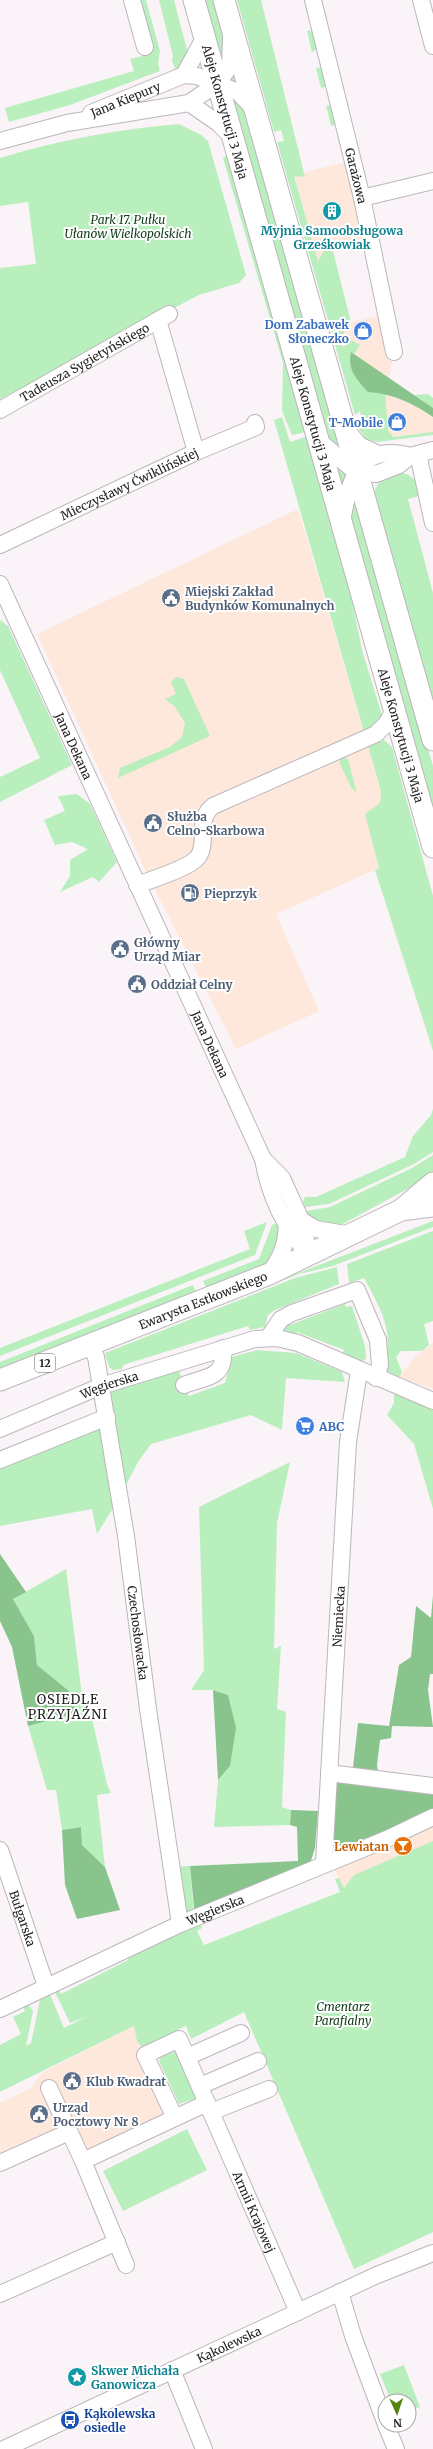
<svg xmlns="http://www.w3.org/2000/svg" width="433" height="2449" viewBox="0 0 433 2449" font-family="Merriweather,serif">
  <rect width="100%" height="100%" fill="#faf4f9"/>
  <path fill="#fee7db" d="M353 160 370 237 325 249 318 262 294 175Z
    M386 314 394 352 389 378 433 408V432L379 438 362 421 336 326Z
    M298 509 381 791 380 803 366 814 379 868 276 914 319 1011 236 1049 147 874 37 634Z
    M433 1343V1389L399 1377 417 1355Z
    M433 1817V1852L343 1888 331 1861Z
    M134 2026 175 2118 83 2161 69 2132 0 2163V2103L31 2088 42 2073Z"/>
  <path fill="#b9efbc" d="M132 0H146L160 51 158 64 160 71 70 105 9 122 5 108 134 71 130 59 142 56 145 52Z
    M159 0H174L191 65 179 78 172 61 173 56Z
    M204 0H217L433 766V810Z
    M237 0H261L305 177 294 176 318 261 325 249 332 247 351 322 343 324 345 339 341 342 342 346 344 347 349 339 360 345 354 354 352 353 368 392 385 393 388 430 393 437 433 432V435L377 442 366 439 359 429 365 427 360 411 355 415 277 142 284 141 281 130 274 132Z
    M313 30 319 48 312 52 307 31Z
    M324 67 328 86 321 88 316 68Z
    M333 105 338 124 331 126 326 106Z
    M179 124 201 135 208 141 246 275 239 283 199 295 0 399V268L36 264 28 202 0 206V158C59 140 118 129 179 124Z
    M227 155 306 432 292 435 282 411 283 363 223 158Z
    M428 394 433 398V408L414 395Z
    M282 417 290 442 308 436 350 591 362 650 381 712 382 738 392 747 433 896V1051L375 870 379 868 365 814 380 803 381 791 274 420Z
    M396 472C412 473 417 481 423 495L408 499 433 593V706L374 500C374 483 382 478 396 472Z
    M0 620 8 626 72 765 0 802V777L40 758 0 670Z
    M176 677 184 679 210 736 118 778 120 768 170 747 182 737 185 723 175 707 165 699 176 694 171 682Z
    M342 757 348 759 357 794 351 787 339 762Z
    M77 794 90 804 117 862 99 882 93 877 60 892 70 876V860L88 849 72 842 55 845 44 820 65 811 58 796Z
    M433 1109V1152L414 1164 329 1204 305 1207 303 1201 305 1197H316L405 1157 413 1136 431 1115Z
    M433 1155V1175L343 1224 323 1226 301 1212 330 1207 412 1168Z
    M433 1221V1227L333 1266 299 1274 214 1308 213 1306Z
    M267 1222 255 1255 0 1356V1348L250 1249 244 1231Z
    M278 1223 281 1237 269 1262 206 1288 203 1281 259 1259 272 1225Z
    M433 1231V1321L424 1324 429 1345 422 1351H401L396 1357 402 1372 399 1377 385 1370C393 1329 383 1313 364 1278L349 1283 347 1264Z
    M337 1267 339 1284 275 1310 268 1315 265 1327 250 1330 248 1326 123 1365 122 1369 113 1370 109 1367 105 1353 295 1278Z
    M193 1285 196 1291 0 1369V1362Z
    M345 1304 346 1307 352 1306 365 1346 366 1358 362 1362 342 1355 344 1350 297 1332 296 1335 282 1329 286 1316 290 1325Z
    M257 1350 296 1353 342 1372 345 1382 286 1378 282 1430 251 1415 151 1444 138 1462 120 1497 97 1534 92 1509 0 1526V1460L107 1417 101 1386 176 1363 189 1396 225 1383 232 1357Z
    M394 1385 433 1401V1509L414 1444 387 1415 394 1403Z
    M290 1462 277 1523 274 1649 281 1646 277 1709 286 1712 282 1807 291 1810 290 1825 214 1827 218 1780 230 1766 228 1695 213 1690H191L204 1670 199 1507Z
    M66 1569 83 1703 90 1710 107 1784 111 1793 97 1795 105 1867 82 1845 81 1827 62 1830 56 1790H47L28 1726 46 1720 69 1691 37 1665 34 1636 13 1599Z
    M433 1841V2232L354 2269 244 2012 191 2039 186 2026 142 2047 137 2041 134 2026 0 2092V2045L21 2034 13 2017 25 2011 22 2003H27L33 2011 26 2046 31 2043 41 1995 49 1992 64 2028 86 2017 70 2023 53 1988 57 1986 61 1994 128 1960V1952L179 1924 171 1867 190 1866 195 1927 198 1920 202 1928 197 1931 204 1945 340 1892 335 1879 339 1878 344 1888 354 1875Z
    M177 2051 196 2098 179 2104 159 2061 161 2057Z
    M187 2129 207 2170 123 2211 103 2171Z
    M404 2365 420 2407 409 2411V2401H391L380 2374Z"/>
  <path fill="#88c48c" d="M351 352 433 408V417C413 403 393 394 368 392 357 380 347 370 351 352Z
    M0 1554 26 1592 13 1599 34 1636 37 1665 69 1691 76 1713 28 1726 12 1647 0 1621Z
    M433 1595V1674H430L428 1690 433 1727 392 1726 391 1738 380 1740 377 1765 379 1779 433 1786V1817L195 1917 190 1866 298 1861 297 1827 290 1825 291 1810 318 1811 315 1848 311 1861 324 1860 329 1773 352 1776 358 1723 389 1726 399 1665 411 1657 416 1606 431 1618Z
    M213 1690 228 1695 236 1728 230 1766 218 1780Z
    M81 1827 82 1845 105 1867 120 1910 77 1919 65 1885 62 1830Z"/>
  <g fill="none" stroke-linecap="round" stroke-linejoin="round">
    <g stroke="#bbb6bb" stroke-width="18">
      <g id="minor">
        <path d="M132 0 145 47"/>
        <path id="s1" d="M313 0 362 198 394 352"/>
        <path d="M421 0 433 46"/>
        <path d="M184 75 204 38"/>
        <path d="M189 103 218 123 233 138"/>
        <path id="s2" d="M91 113 184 75 197 76 238 92 254 109"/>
        <path d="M0 141 67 123 189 103 218 83 230 66 231 38"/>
        <path d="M362 198 433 181"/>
        <path d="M158 320 196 452"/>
        <path id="s3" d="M0 410 169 314"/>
        <path d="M347 430 359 445 378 454"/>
        <path d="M320 442 356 472 376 474 399 465 410 456 433 450"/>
        <path d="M418 454 433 523"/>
        <path d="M342 522C349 481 358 442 410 456"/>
        <path id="s4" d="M0 545 196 452 256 427 255 423"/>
        <path id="s5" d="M0 584 263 1159C269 1195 285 1228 309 1255"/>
        <path d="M137 885C150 880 190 868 198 857 209 842 195 820 213 806L376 734 387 723 394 709"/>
        <path d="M263 1159 282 1178 301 1220 309 1253"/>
        <path d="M301 1220 316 1229 351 1235"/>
        <path d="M270 1273C281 1257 286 1246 287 1225"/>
        <path d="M268 1338 281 1319 292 1313 357 1290 378 1340 380 1365 376 1378"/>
        <path id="s6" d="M89 1345 96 1357 126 1536 148 1709 180 1924"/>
        <path d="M184 1385C208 1376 226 1378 223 1348"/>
        <path id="s7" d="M0 1429 101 1386 255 1339 277 1338 298 1343 433 1401"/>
        <path d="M0 1460 107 1417"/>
        <path d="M329 1773 433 1786"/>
        <path id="s8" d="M0 1850 46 1986"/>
        <path id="s9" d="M324 1863 348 1442 359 1371"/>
        <path id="s10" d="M0 2009 180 1924 387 1839 433 1817"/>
        <path d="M187 2057 241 2033"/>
        <path d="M200 2086 258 2061"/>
        <path id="s11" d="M49 2088 83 2161 207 2103 298 2312"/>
        <path d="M211 2112 269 2089"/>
        <path d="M175 2118 145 2055 179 2039 207 2103"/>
        <path d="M83 2161 126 2265"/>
        <path d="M0 2163 69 2132"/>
        <path d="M340 2292 353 2336 385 2422"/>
        <path d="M0 2294 117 2242"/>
        <path d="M172 2370 204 2449"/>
        <path d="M386 2425 396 2449"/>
        <path id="s12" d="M4 2449 377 2275 433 2253"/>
      </g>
    </g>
    <g stroke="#bbb6bb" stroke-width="23">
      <g id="major">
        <path id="s13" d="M194 0 433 847"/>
        <path d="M224 0 433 740"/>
        <path d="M401 1210 433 1206"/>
        <path id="s14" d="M0 1380 269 1274 401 1210 433 1183"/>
      </g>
    </g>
    <use href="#minor" stroke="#fff" stroke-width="16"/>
    <use href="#major" stroke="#fff" stroke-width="21"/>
  </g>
  <defs>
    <g id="building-disc" transform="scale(1)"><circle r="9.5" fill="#0f9aa8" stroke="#fff"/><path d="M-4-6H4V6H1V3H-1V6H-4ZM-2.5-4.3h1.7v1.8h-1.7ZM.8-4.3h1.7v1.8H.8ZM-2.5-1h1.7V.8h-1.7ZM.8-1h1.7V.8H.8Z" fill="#fff"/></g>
    <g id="shop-disc" transform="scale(1)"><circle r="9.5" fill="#3f7fe0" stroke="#fff"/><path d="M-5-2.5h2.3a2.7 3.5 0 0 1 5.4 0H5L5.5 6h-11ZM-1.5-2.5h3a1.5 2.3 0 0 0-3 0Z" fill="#fff"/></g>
    <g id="civic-disc" transform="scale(1)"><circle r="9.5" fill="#5c6f8a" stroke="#fff"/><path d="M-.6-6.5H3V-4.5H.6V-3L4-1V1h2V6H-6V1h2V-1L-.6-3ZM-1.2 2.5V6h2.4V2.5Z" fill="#fff"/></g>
    <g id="fuel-disc" transform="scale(1)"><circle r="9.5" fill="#5c6f8a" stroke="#fff"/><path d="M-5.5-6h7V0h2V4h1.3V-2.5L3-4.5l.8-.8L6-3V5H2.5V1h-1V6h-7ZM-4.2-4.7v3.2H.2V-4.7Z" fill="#fff"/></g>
    <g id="supermarket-disc" transform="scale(1)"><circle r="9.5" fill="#3f7fe0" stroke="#fff"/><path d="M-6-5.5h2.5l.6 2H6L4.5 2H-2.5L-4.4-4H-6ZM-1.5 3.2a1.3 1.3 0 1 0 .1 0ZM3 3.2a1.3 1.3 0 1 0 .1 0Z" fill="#fff"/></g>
    <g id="bar-disc" transform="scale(1)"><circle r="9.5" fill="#e8710a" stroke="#fff"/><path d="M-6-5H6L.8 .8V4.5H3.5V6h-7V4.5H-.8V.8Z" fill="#fff"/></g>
    <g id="sight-disc" transform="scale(1)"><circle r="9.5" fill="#0f9aa8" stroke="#fff"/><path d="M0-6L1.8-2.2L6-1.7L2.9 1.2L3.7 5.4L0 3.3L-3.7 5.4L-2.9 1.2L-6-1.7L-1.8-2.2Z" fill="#fff"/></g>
    <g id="bus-disc" transform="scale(1)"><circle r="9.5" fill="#1a4fb4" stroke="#fff"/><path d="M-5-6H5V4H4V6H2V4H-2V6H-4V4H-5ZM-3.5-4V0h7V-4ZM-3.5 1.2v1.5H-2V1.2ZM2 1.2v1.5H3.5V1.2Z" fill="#fff"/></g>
  </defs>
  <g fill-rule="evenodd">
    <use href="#building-disc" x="332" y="211"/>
    <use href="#shop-disc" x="363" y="331"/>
    <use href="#shop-disc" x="397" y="422"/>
    <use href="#civic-disc" x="171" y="598"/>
    <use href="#civic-disc" x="153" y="823"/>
    <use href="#fuel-disc" x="190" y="893"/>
    <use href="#civic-disc" x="120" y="949"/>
    <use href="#civic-disc" x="137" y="984"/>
    <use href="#supermarket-disc" x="305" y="1426"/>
    <use href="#bar-disc" x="403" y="1846"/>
    <use href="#civic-disc" x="72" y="2081"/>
    <use href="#civic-disc" x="39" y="2114"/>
    <use href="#sight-disc" x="77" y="2377"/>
    <use href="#bus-disc" x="70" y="2420"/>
  </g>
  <g text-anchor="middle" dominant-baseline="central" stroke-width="4" stroke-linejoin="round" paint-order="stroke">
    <rect fill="#fff" stroke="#666465" stroke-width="1" x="35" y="1354" width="20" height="18" rx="3"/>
    <g font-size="11" font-weight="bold" fill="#242223">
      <text x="45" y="1363">12</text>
    </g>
    <g font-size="12" fill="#242223" stroke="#fff">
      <text stroke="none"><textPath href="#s2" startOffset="37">Jana Kiepury</textPath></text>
      <text stroke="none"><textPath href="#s13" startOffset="116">Aleje Konstytucji 3 Maja</textPath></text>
      <text stroke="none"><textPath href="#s1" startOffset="181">Garażowa</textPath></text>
      <text stroke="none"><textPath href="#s3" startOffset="97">Tadeusza Sygietyńskiego</textPath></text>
      <text stroke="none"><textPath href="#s13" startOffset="440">Aleje Konstytucji 3 Maja</textPath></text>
      <text stroke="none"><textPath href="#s4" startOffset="143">Mieczysławy Ćwiklińskiej</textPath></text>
      <text stroke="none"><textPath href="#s13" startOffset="764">Aleje Konstytucji 3 Maja</textPath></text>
      <text stroke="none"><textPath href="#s5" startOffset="178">Jana Dekana</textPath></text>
      <text stroke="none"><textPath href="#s5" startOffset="506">Jana Dekana</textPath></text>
      <text stroke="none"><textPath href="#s14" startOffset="218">Ewarysta Estkowskiego</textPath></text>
      <text stroke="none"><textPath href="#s7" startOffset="118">Węgierska</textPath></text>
      <text stroke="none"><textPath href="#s9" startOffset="247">Niemiecka</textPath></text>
      <text stroke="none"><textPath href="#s6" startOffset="293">Czechosłowacka</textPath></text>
      <text stroke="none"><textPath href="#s10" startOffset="237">Węgierska</textPath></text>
      <text stroke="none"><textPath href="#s8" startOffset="72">Bułgarska</textPath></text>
      <text stroke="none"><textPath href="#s11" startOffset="336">Armii Krajowej</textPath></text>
      <text stroke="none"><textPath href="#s12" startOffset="248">Kąkolewska</textPath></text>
    </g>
    <g font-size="12" font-style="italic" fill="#113c18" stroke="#fff">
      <text x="128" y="219">Park 17. Pułku<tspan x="128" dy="14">Ułanów Wielkopolskich</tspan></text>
      <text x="343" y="2006">Cmentarz<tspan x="343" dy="14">Parafialny</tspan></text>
    </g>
    <g font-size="12" font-weight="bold" fill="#0d838f" stroke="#fff">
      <text x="332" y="230">Myjnia Samoobsługowa<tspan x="332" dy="14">Grześkowiak</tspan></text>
      <text x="91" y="2370" text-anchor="start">Skwer Michała<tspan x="91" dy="14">Ganowicza</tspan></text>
    </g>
    <g font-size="12" font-weight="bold" fill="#366cbe" stroke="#fff" text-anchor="end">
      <text x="349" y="324">Dom Zabawek<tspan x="349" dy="14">Słoneczko</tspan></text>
      <text x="383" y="422">T-Mobile</text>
      <text x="319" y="1426" text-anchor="start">ABC</text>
    </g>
    <g font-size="12" font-weight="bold" fill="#4e5e75" stroke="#fff" text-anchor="start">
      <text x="185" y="591">Miejski Zakład<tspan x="185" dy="14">Budynków Komunalnych</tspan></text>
      <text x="167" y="816">Służba<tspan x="167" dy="14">Celno-Skarbowa</tspan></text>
      <text x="204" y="893">Pieprzyk</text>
      <text x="134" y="942">Główny<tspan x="134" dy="14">Urząd Miar</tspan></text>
      <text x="151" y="984">Oddział Celny</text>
      <text x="86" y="2081">Klub Kwadrat</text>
      <text x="53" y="2107">Urząd<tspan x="53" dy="14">Pocztowy Nr 8</tspan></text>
    </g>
    <g font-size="12" font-weight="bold" fill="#c56008" stroke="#fff" text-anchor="end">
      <text x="389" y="1846">Lewiatan</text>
    </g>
    <g font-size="12" font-weight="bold" fill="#164399" stroke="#fff" text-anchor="start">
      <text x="84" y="2413">Kąkolewska<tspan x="84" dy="14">osiedle</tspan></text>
    </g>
    <g font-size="13" letter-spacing="1" fill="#242223" stroke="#fff">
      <text x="68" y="1699">OSIEDLE<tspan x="68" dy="15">PRZYJAŹNI</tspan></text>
    </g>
  </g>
  <g transform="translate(397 2413) rotate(177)"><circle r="19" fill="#ffffff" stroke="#a7a7a7"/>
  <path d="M0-3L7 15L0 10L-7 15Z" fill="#568310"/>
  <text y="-6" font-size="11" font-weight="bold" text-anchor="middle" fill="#242223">N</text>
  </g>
</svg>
